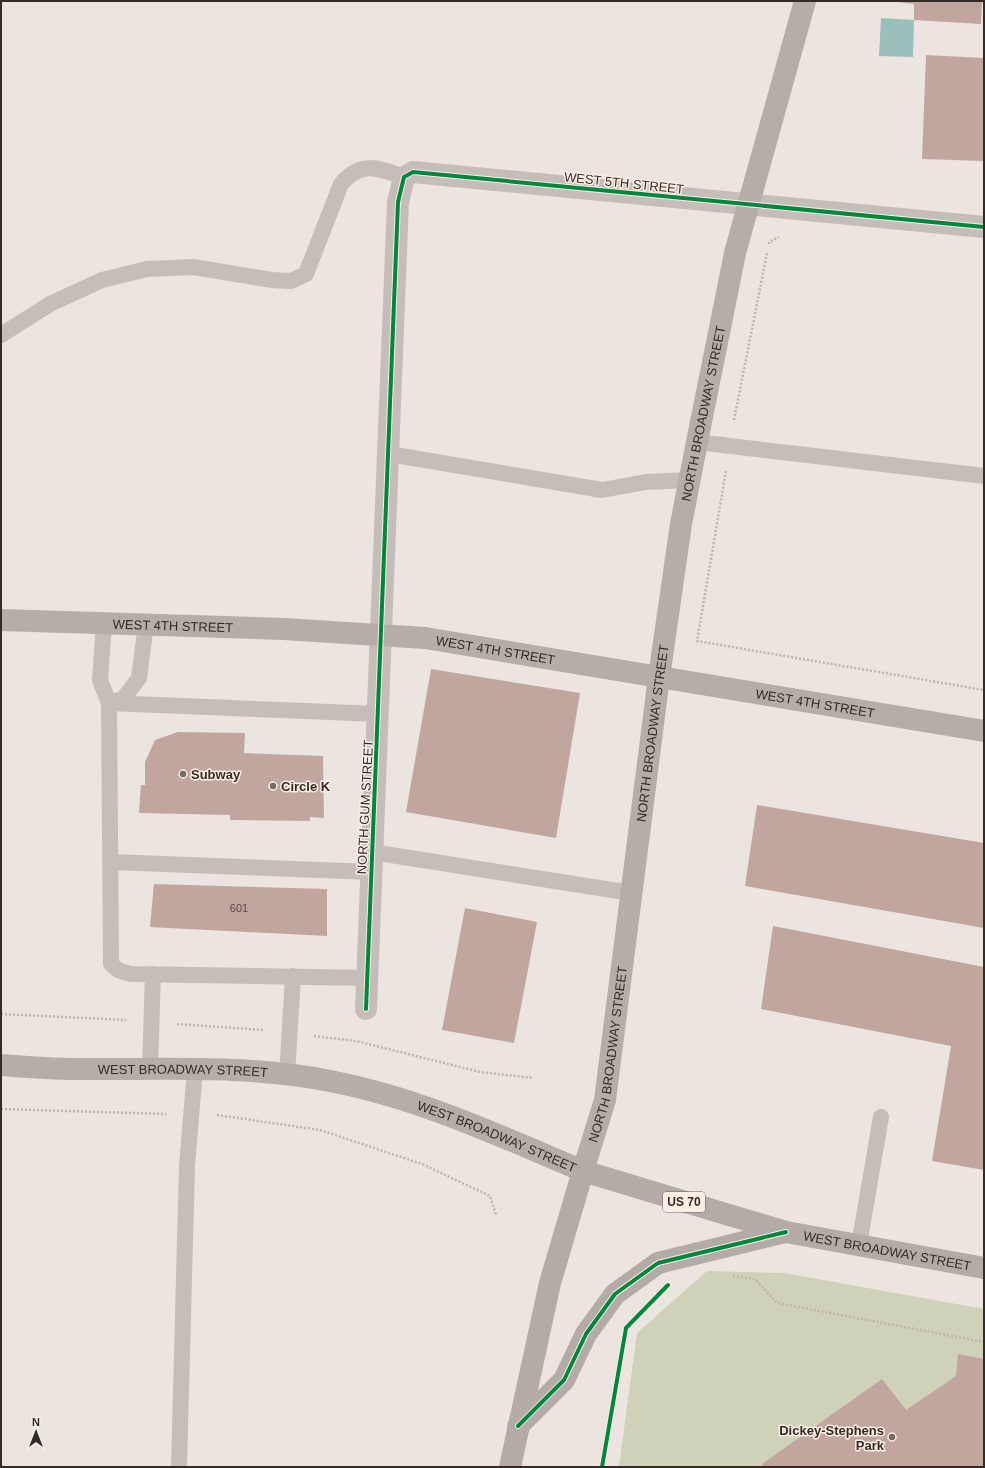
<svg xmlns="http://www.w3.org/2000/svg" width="985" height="1468" viewBox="0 0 985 1468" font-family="Helvetica,sans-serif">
  <rect width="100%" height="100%" fill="#ece4df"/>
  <path fill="#cfd1b8" d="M707 1271 784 1273 984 1309V1467H619L637 1333Z"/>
  <path fill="#9ac0bb" d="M881 18 914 20 913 57 879 56Z"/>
  <path fill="#c1a6a0" d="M890 1H982L981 24 914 20V4Z
    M926 55 984 58V161L922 159Z
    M431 669 580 693 556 838 406 812Z
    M178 732 245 733 244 753 323 756 324 818 310 817V821L230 820V815L139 813 141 785H145V762L155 740Z
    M757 805 984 843V928L745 886Z
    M154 884 327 889V936L150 927Z
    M465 908 537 922 514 1043 442 1030Z
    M773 926 984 967V1170L932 1161 951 1046 761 1009Z
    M958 1354 984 1359V1467H764L762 1464 882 1379 906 1410 956 1376Z"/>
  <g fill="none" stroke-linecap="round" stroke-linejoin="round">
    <path stroke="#beb5b0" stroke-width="2.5" stroke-dasharray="2 2" stroke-linecap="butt" d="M769 244V242L779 237
      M734 420 767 253
      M726 471 697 641 984 690
      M1 1014 126 1020
      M177 1024 263 1030
      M314 1036 356 1041 480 1072 533 1078
      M1 1109 166 1114
      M217 1115 320 1130 422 1164 490 1196 496 1215
      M733 1276 755 1279 777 1303 984 1342"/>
    <path stroke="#c5bdb8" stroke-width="16" d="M1 335 50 304 102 280 147 269 193 267 272 280 291 281 306 274 341 184C361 160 378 168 404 177
      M697 442 984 476
      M389 454 602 490 646 482 690 480
      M104 623 100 680 109 703 111 964 118 970 130 974 368 978
      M109 703 379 714
      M110 703 123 699 139 678 146 624
      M372 852 631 893
      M110 862 371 872
      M150 1068 153 974
      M287 1075 293 976
      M859 1245 881 1117
      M179 1467 187 1166 195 1069"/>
    <path stroke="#c5bdb8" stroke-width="22" d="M366 1009 398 202 404 177 413 172 984 227"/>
    <g stroke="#b6ada8" stroke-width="22">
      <path id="s1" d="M1 620 284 629 425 638 984 731"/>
      <path id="s2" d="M1 1065C26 1067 51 1069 77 1069 161 1070 246 1064 330 1081 419 1098 500 1136 583 1171L605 1100 659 677 681 524 697 442 735 253 805 1"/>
    </g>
    <g stroke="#b4aba7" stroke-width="22">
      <path d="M518 1426 564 1380 586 1334 615 1294 658 1263 785 1232"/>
      <path id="s3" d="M510 1467 550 1283 583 1171 786 1232 984 1268"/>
    </g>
    <g stroke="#faeee5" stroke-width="6">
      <path id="cycleway" d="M366 1009 398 202 404 177 413 172 984 227
        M518 1426 564 1380 586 1334 615 1294 658 1263 786 1232
        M602 1467 626 1328 668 1285"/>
    </g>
    <use href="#cycleway" stroke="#00873e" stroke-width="4"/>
  </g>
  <g fill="#766b67" stroke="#faeee5" stroke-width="1.5">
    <circle cx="183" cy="774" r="4"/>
    <circle cx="273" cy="786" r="4"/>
    <circle cx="892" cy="1437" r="4"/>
  </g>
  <g text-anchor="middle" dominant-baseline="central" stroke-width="3" stroke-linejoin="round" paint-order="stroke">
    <g font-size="11" fill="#594944">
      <text x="239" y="908">601</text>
    </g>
    <rect fill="#faeee5" stroke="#71655f" stroke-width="1" x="663" y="1192" width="42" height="20" rx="3"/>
    <g font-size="12" font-weight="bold" fill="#362a26">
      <text x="684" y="1202">US 70</text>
    </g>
    <g font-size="13" fill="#362a26" stroke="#faeee5">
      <text transform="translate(624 183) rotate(6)">WEST 5TH STREET</text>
      <text stroke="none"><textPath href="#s2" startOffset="1367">NORTH BROADWAY STREET</textPath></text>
      <text stroke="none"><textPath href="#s1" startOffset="172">WEST 4TH STREET</textPath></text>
      <text stroke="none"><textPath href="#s1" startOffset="496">WEST 4TH STREET</textPath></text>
      <text stroke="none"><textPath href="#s1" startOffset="820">WEST 4TH STREET</textPath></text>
      <text stroke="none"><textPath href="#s2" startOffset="1043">NORTH BROADWAY STREET</textPath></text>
      <text transform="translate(365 807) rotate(-87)">NORTH GUM STREET</text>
      <text stroke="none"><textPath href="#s2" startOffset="719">NORTH BROADWAY STREET</textPath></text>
      <text stroke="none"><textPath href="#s2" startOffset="182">WEST BROADWAY STREET</textPath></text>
      <text stroke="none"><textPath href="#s2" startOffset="506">WEST BROADWAY STREET</textPath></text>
      <text stroke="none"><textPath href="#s3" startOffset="620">WEST BROADWAY STREET</textPath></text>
    </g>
    <g font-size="13" font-weight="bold" fill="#362a26" stroke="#faeee5" text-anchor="start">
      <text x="191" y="774">Subway</text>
      <text x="281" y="786">Circle K</text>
      <text x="884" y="1430" text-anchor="end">Dickey-Stephens<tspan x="884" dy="15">Park</tspan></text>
    </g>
  </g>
  <rect width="985" height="1468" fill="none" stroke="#362a26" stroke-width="4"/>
  <g transform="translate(36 1432)" stroke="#faeee5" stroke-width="3" paint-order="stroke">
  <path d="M0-3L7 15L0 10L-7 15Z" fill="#362a26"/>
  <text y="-6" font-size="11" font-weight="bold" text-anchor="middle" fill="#362a26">N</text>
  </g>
</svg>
